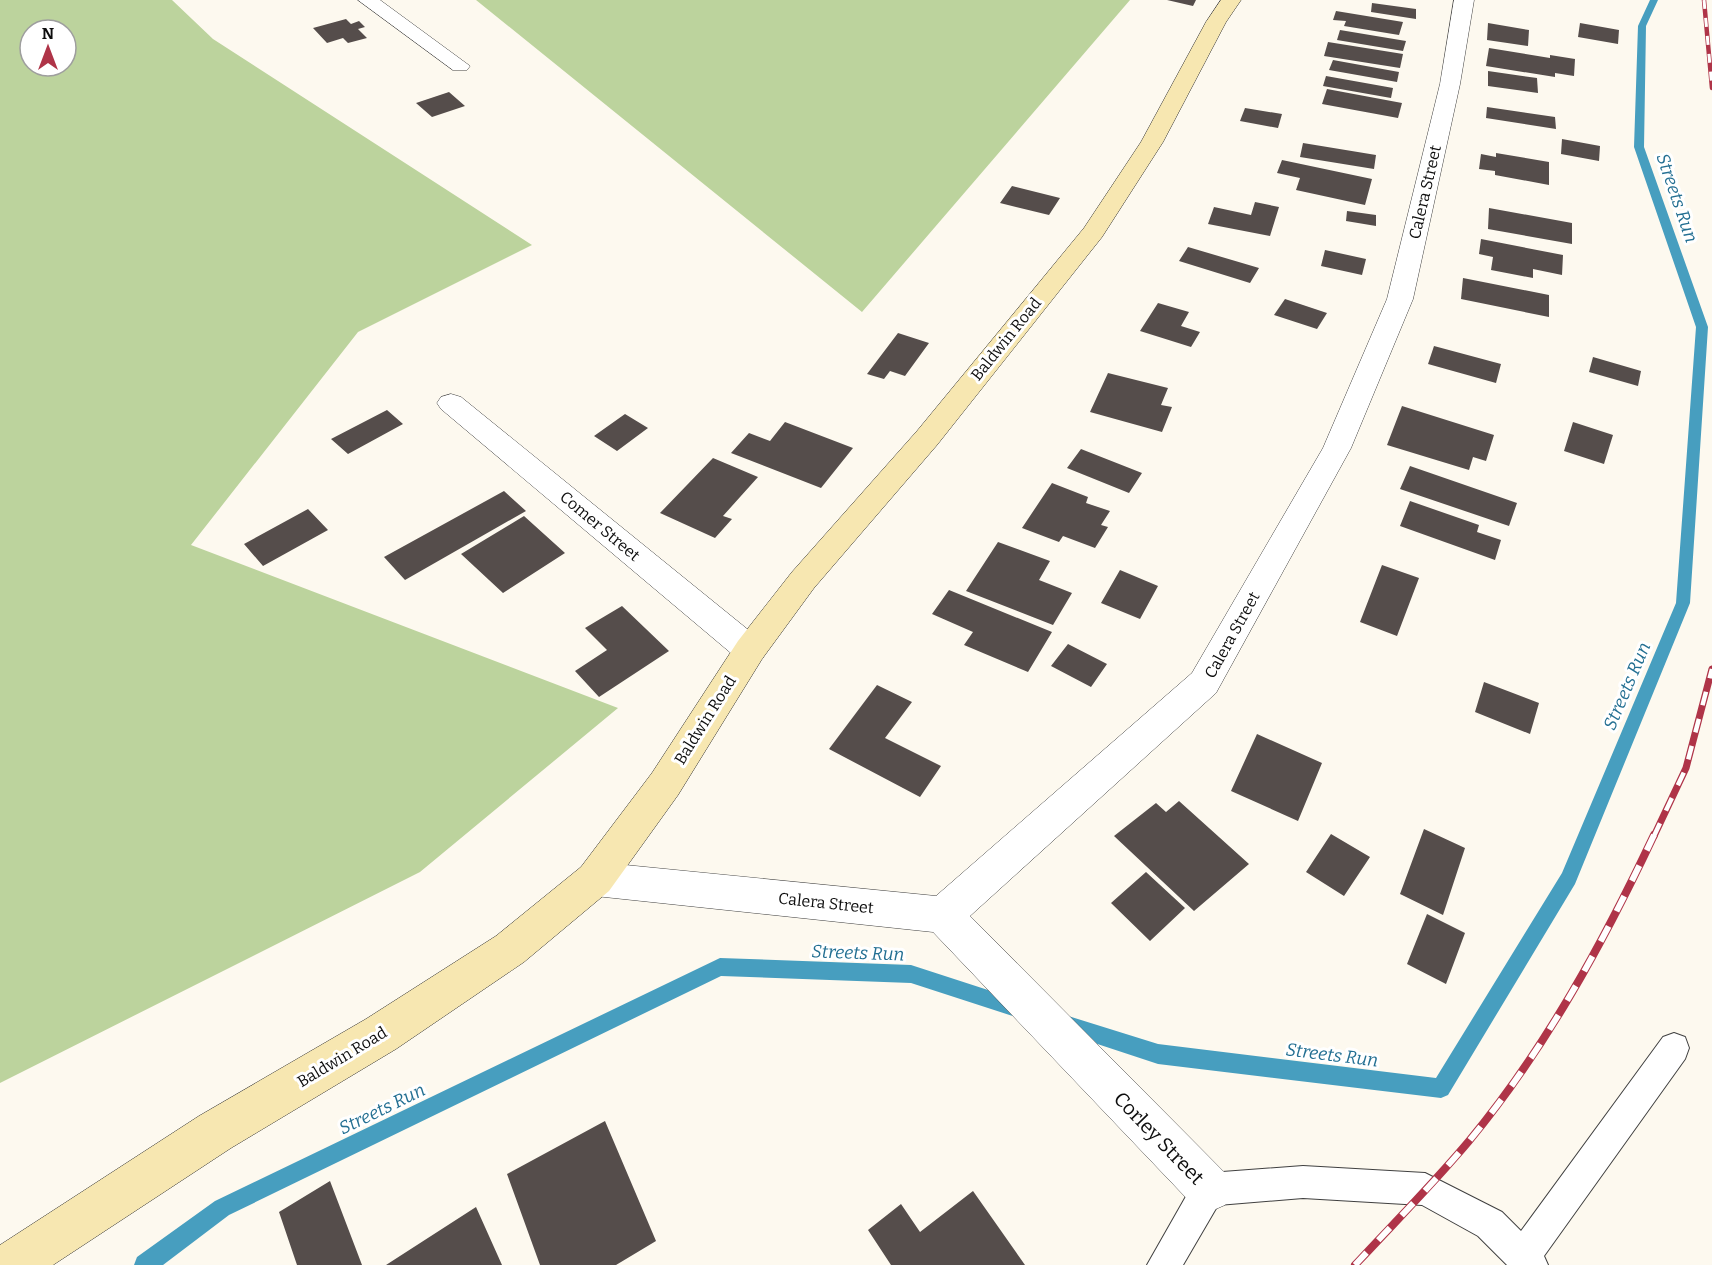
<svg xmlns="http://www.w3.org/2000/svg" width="1712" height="1265" viewBox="0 0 1712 1265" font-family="Bitter,serif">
  <rect width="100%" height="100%" fill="#fdf9ef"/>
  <path fill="#bcd39d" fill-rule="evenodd" d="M0 0H172L213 39 532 245 358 332 191 545 618 708 420 872 0 1083ZM30 30H66V66H30Z
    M476 0H1130L862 312Z"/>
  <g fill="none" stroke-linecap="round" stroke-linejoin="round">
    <path fill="#479ebf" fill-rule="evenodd" d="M1650 0H1658L1646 26 1644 147 1708 327 1690 603 1575 884 1448 1095 1441 1098 1158 1064 1058 1031 1056 1024 1058 1017 1065 1015 1158 1044 1436 1078 1562 873 1676 603 1696 327 1634 147 1638 26Z
      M720 958 911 965 1019 1000 1026 1003 1028 1009 1026 1015 1019 1018 911 983 721 976 229 1215 163 1265H134L137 1257 215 1201Z"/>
  </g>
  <path fill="#554d4b" d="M1167 0H1196L1193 6Z
    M1372 3 1416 9V19L1371 12Z
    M1336 11 1403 22 1399 35 1344 26 1346 21 1333 20Z
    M346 19 351 24 359 21 365 27 358 29 367 38 348 43 343 38 327 43 313 28Z
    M1488 23 1529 30 1528 46 1487 40Z
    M1580 23 1619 30 1618 44 1578 37Z
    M1340 30 1406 41 1403 51 1337 40Z
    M1328 42 1403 54 1400 68 1324 56Z
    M1489 48 1550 58V55L1575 59 1574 76 1555 73V77L1486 66Z
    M1333 60 1399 72 1397 82 1329 70Z
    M1488 71 1537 78 1538 93 1488 86Z
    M1326 76 1393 88 1391 98 1323 86Z
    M1327 89 1402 103 1398 118 1322 104Z
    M449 92 465 106 432 117 416 103Z
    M1487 107 1555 117 1556 129 1486 118Z
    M1245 108 1282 114 1278 128 1240 121Z
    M1562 139 1600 146 1599 161 1561 154Z
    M1303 143 1376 155 1374 169 1300 157Z
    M1496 153 1549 162V185L1495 175V171L1479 169 1481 154 1496 157Z
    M1282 160 1372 179 1365 205 1296 190 1300 178 1277 173Z
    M1012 186 1060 198 1049 215 1000 203Z
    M1255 202 1279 207 1270 236 1208 224 1214 207 1251 215Z
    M1489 208 1572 223V244L1488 229Z
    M1347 211 1376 215V226L1346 221Z
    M1481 239 1563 255 1562 275 1533 269V278L1491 270 1493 257 1479 254Z
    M1188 247 1259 268 1250 283 1179 261Z
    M1325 250 1366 259 1362 275 1321 266Z
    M1463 278 1549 295V317L1461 299Z
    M1285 299 1327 313 1317 329 1274 315Z
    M1158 303 1189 312 1181 326 1200 332 1191 347 1140 331Z
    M898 333 929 343 905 376 890 371 884 379 867 374Z
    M1434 346 1501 364 1496 383 1428 364Z
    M1593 357 1641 371 1638 386 1589 372Z
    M1108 373 1168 388 1161 405 1172 407 1162 432 1090 412Z
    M1402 406 1494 435 1486 461 1473 457 1469 470 1387 445Z
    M387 410 403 424 348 454 331 439Z
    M625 414 648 428 617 451 594 436Z
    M785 422 853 448 821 488 731 453 749 433 770 441Z
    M1573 422 1613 435 1604 464 1564 451Z
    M1081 449 1142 473 1129 493 1067 468Z
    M713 458 758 477 723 516 732 519 715 538 660 513Z
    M1410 466 1517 503 1509 526 1400 489Z
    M1052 483 1088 497 1086 503 1110 511 1101 525 1108 527 1095 548 1063 536 1059 542 1022 528Z
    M504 491 526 511 405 580 384 557Z
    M1410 501 1479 525 1477 532 1501 540 1495 560 1400 526Z
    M308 509 328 530 263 566 244 544Z
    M524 516 565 553 503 593 461 554Z
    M998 542 1050 561 1039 580 1072 593 1053 625 966 591Z
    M1382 565 1419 578 1397 636 1360 622Z
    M1120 570 1158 586 1140 619 1101 603Z
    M949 590 1052 632 1028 672 964 645 973 632 932 614Z
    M622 606 669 651 599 697 575 671 607 650 585 628Z
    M1068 644 1107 664 1091 687 1051 666Z
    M1484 682 1539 703 1530 734 1475 712Z
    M877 685 912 702 885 738 941 766 920 797 829 749Z
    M1257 734 1322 763 1298 821 1231 791Z
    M1179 801 1249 864 1194 911 1114 836 1156 803 1166 812Z
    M1424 829 1465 848 1443 915 1400 894Z
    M1331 834 1370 857 1344 896 1306 872Z
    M1146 872 1185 908 1150 941 1111 903Z
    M1427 914 1465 933 1446 984 1407 964Z
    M605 1121 656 1241 616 1265H540L507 1174Z
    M330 1181 362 1265H297L279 1212Z
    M973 1191 1025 1265H891L868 1230 901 1204 920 1232Z
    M476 1207 502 1265H386Z"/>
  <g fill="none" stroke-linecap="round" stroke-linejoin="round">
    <g stroke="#404040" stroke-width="2">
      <path id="service" d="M1674 1033 1685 1037 1689 1048 1685 1059 1544 1256 1548 1265H1507L1478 1236 1422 1205 1303 1198 1218 1205 1183 1265H1147L1197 1177 1209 1173 1303 1166 1425 1173 1502 1212 1521 1231 1663 1037Z"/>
    </g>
    <g stroke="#404040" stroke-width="1">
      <path id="minor" d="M1454 0H1474L1460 84 1413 299 1351 448 1216 693 970 916 1225 1173 1232 1189 1225 1205 1209 1212 1193 1205 933 932 595 896 581 891 576 879 581 867 595 862 936 896 1192 673 1323 448 1387 299 1440 84Z
        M451 394 461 397 762 641 767 650 762 659 750 663 738 659 441 409 437 403 441 397Z"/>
    </g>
    <g stroke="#404040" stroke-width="1">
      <path id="tertiary" d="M358 0H380L470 66 467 70H453Z"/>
    </g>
    <g stroke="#2f2f2f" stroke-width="1">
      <path id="secondary" d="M1221 0H1241L1226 22 1163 142 1102 237 937 445 814 588 762 659 678 795 609 891 524 962 396 1049 231 1148 53 1265H0V1245L199 1116 366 1019 496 936 581 867 652 773 738 641 792 572 917 431 1084 228 1141 142 1206 22Z"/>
    </g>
    <use href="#service" fill="#fff" fill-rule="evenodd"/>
    <use href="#minor" fill="#fff" fill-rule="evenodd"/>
    <use href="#tertiary" fill="#fff" fill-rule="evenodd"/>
    <use href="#secondary" fill="#f7e7b1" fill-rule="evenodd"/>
    <g stroke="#af3448" stroke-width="4.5">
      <path id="rail-far2" d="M1704 0 1712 88"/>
    </g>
    <g stroke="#af3448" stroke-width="7">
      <path id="rail-far1" d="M1654 836 1686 768 1712 669"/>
    </g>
    <g stroke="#af3448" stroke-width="8">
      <path id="rail" d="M1355 1265C1393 1224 1433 1184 1469 1141 1546 1048 1603 943 1654 835"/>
    </g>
    <use href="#rail-far2" stroke="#fff" stroke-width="3" stroke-dasharray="9" stroke-linecap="butt"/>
    <use href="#rail-far1" stroke="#fff" stroke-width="4.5" stroke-dasharray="14" stroke-linecap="butt"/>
    <use href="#rail" stroke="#fff" stroke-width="6" stroke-dasharray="17" stroke-linecap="butt"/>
  </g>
  <g text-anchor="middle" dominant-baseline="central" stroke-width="6" stroke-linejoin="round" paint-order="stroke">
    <g font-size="16" fill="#0d0d0d" stroke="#fff">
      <text transform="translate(1425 192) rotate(-77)">Calera Street</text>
      <text transform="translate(1006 339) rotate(-51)">Baldwin Road</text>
      <text transform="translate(600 526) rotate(40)">Comer Street</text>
      <text transform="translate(1232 635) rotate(-61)">Calera Street</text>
      <text transform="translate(705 720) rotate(-58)">Baldwin Road</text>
      <text transform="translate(826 903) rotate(6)">Calera Street</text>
      <text transform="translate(342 1057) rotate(-31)">Baldwin Road</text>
    </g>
    <g font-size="18" font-style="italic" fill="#236f92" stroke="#fff">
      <text transform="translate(1677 198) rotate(71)">Streets Run</text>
      <text transform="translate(1627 686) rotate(-67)">Streets Run</text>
      <text transform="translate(858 953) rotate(2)">Streets Run</text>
      <text transform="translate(1332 1055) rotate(7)">Streets Run</text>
      <text transform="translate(382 1109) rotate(-26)">Streets Run</text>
    </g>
    <g font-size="20" fill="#0d0d0d" stroke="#fff">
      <text transform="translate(1159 1138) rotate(46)">Corley Street</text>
    </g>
  </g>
  <g transform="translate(48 48)"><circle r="28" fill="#ffffff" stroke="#9e9e9e" stroke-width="1.5"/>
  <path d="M0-4.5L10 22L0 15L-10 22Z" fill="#af3448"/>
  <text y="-9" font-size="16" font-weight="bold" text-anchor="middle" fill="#0d0d0d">N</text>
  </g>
</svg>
